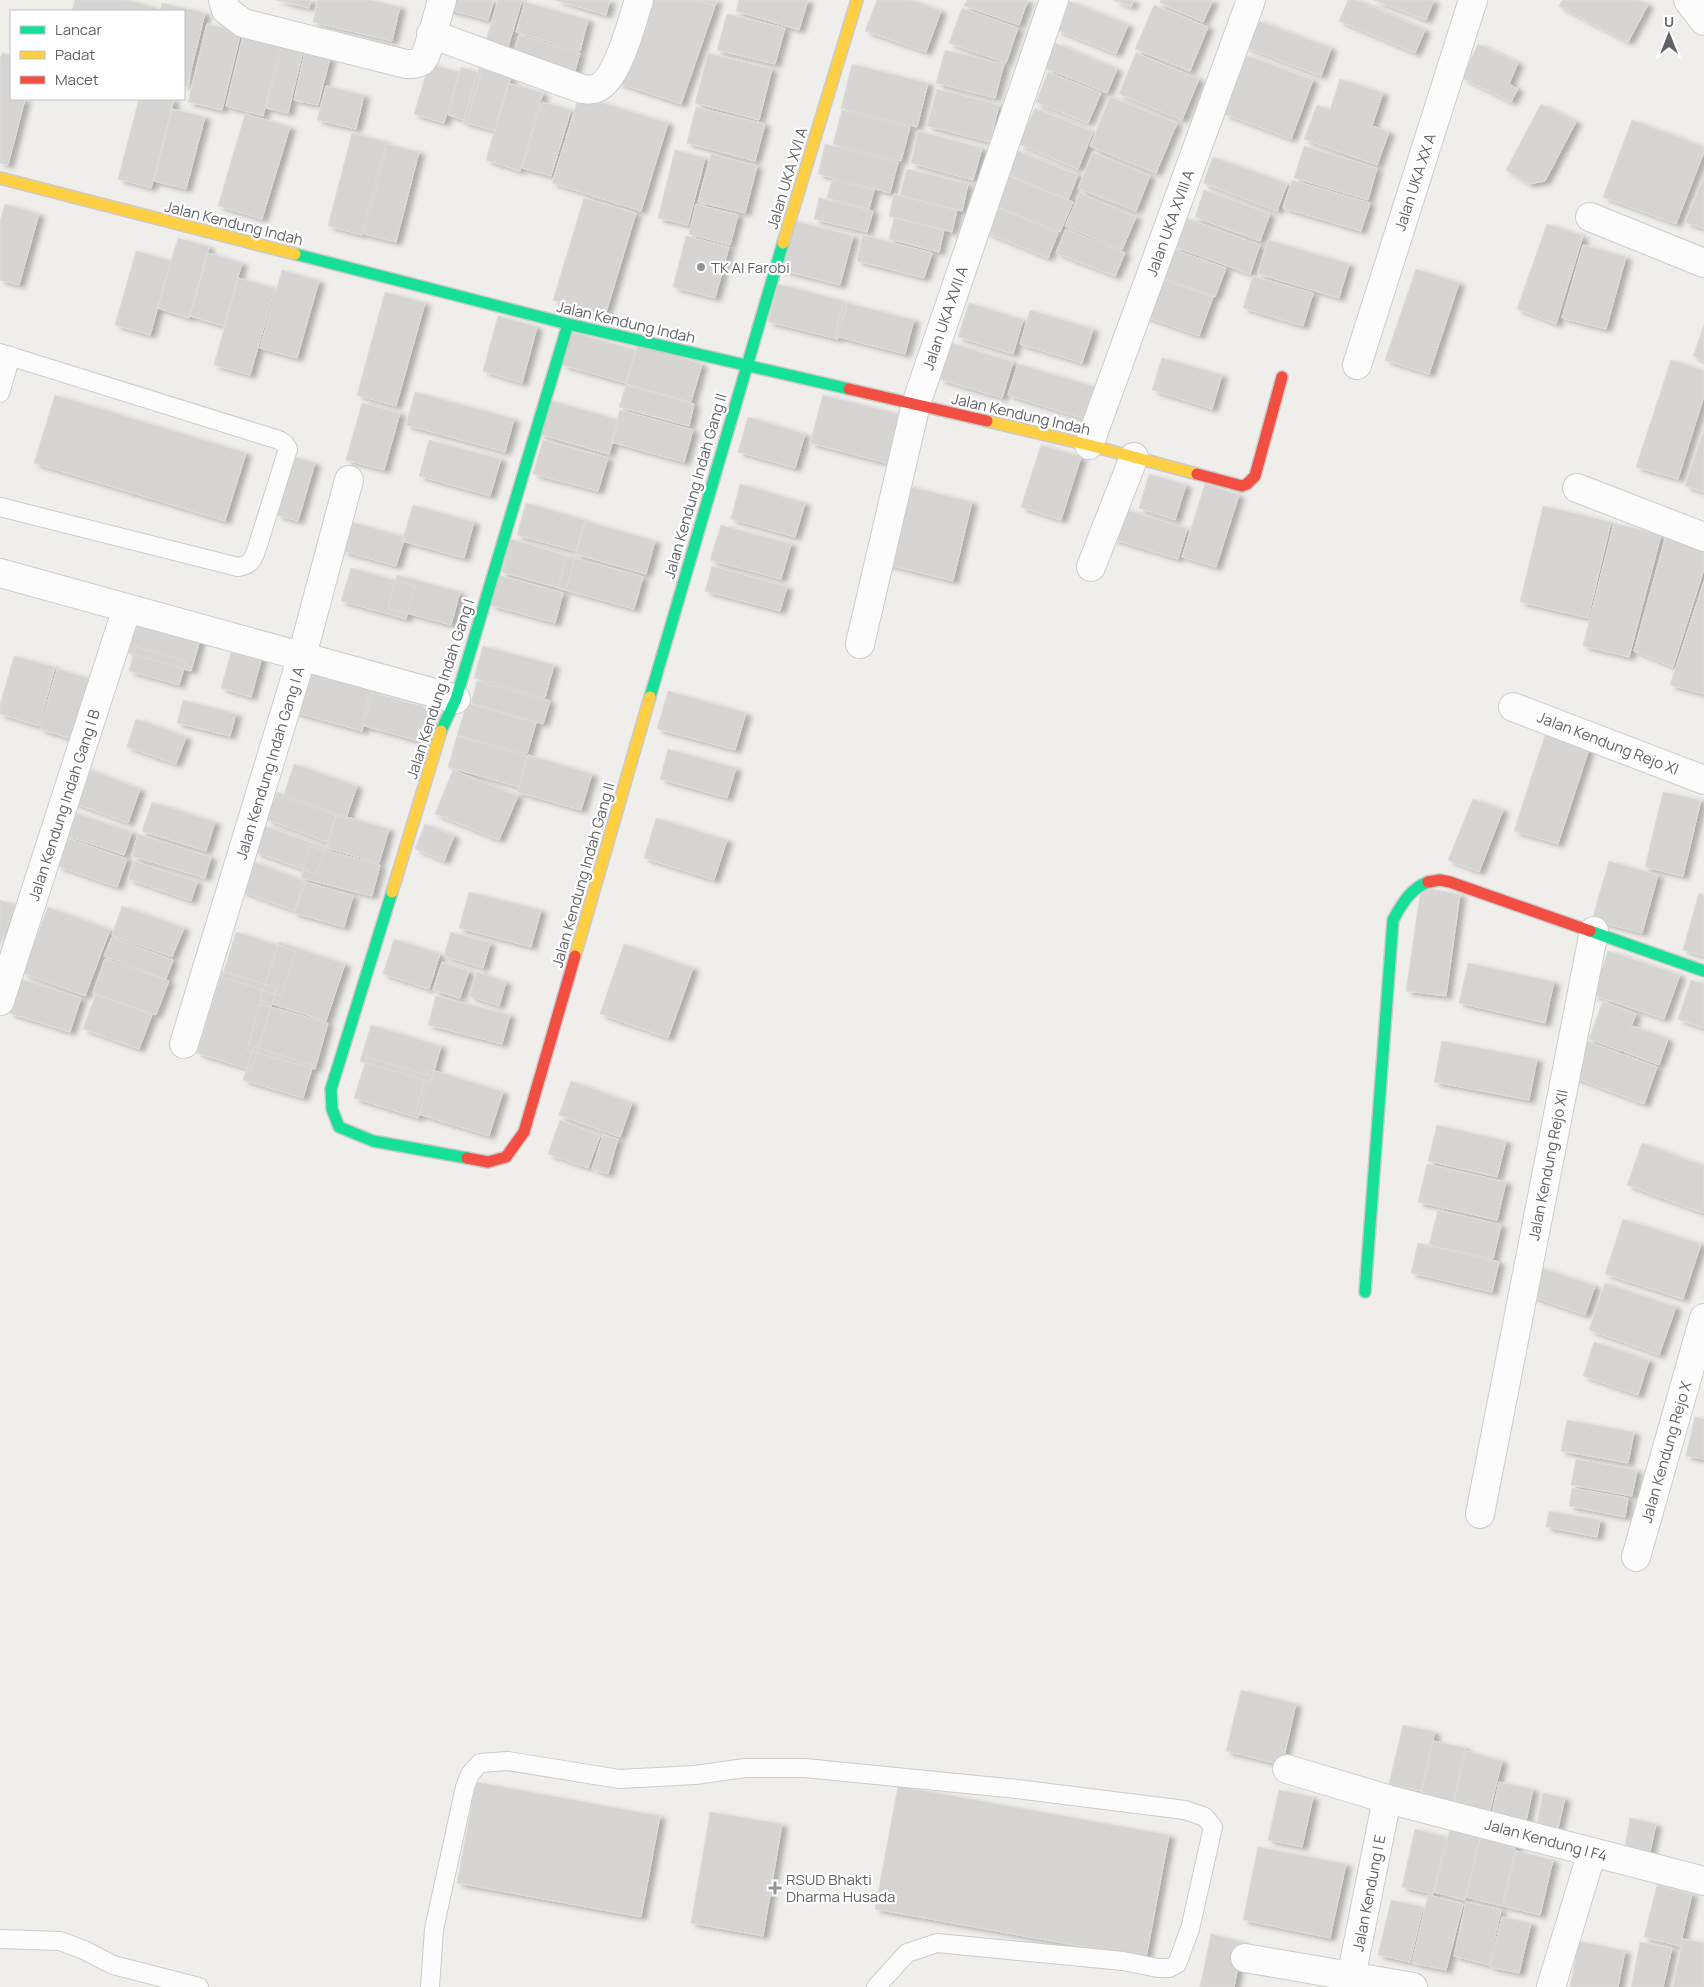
<svg xmlns="http://www.w3.org/2000/svg" width="1704" height="1987" viewBox="0 0 1704 1987" font-family="Manrope,sans-serif">
  <defs>
    <filter id="shadow"><feDropShadow dx="5.5" dy="3" stdDeviation="2.5" flood-color="#0004"/></filter>
  </defs>
  <rect width="100%" height="100%" fill="#efeeea"/>
  <path fill="#d6d5d3" stroke="#deddd9" filter="url(#shadow)" d="M75 0H127L152 7 151 11H72Z
    M276 0H311L309 8Z
    M318 0H370L400 7 392 41 313 22Z
    M449 0H494L488 20 446 9Z
    M498 0H522L506 54 484 47Z
    M555 0H610L606 15Z
    M647 0H697L715 6 681 104 618 83Z
    M697 0H717L715 6Z
    M739 0H808L799 30 736 11Z
    M877 0H911L941 11 926 52 865 31Z
    M967 0H1028L1019 25 964 6Z
    M1113 0H1134L1131 7Z
    M1161 0H1213L1203 22 1160 3Z
    M1348 0H1356L1425 30 1415 53 1339 21Z
    M1373 0H1434L1426 20Z
    M1562 0H1638L1648 5 1628 42 1559 6Z
    M1069 1 1128 25 1116 54 1057 30Z
    M525 2 588 20 580 51 516 32Z
    M162 3 205 13 187 87 184 86V11H160Z
    M1154 5 1208 27 1190 71 1135 49Z
    M962 8 1018 28 1006 63 949 43Z
    M727 14 785 28 775 64 717 50Z
    M1256 20 1331 48 1321 76 1245 47Z
    M207 24 241 32 222 110 188 102Z
    M244 32 281 41 263 116 226 106Z
    M519 35 580 53 573 78 512 60Z
    M283 41 304 47 288 113 266 108Z
    M1055 43 1117 69 1107 93 1045 68Z
    M1478 44 1518 63 1509 84 1518 89 1511 102 1462 78Z
    M945 50 1004 64 995 98 936 83Z
    M305 52 330 58 318 105 294 100Z
    M2 53 11 55V99H25L8 165 0 163V59Z
    M708 53 772 69 759 120 695 103Z
    M1136 53 1199 79 1182 120 1119 94Z
    M1245 55 1313 80 1291 139 1224 114Z
    M429 64 459 72 444 123 414 114Z
    M852 64 928 83 917 127 841 108Z
    M461 67 481 73 467 121 448 115Z
    M479 67 511 77 495 131 463 122Z
    M1048 72 1101 93 1088 123 1036 102Z
    M1340 79 1383 93 1372 126 1389 132 1377 165 1304 139 1317 105 1330 110Z
    M508 83 543 93 520 171 486 160Z
    M326 86 364 95 356 129 317 120Z
    M937 89 999 105 990 142 927 126Z
    M579 96 668 123 641 211 552 183Z
    M1110 97 1177 123 1156 173 1090 146Z
    M139 99H174L151 188 118 179Z
    M542 102 571 110 551 176 522 168Z
    M1541 104 1576 122 1545 181 1529 184 1506 170Z
    M696 107 765 124 755 161 687 143Z
    M1035 108 1093 132 1078 169 1019 144Z
    M172 109 205 117 186 189 154 181Z
    M842 110 910 127 901 161 833 144Z
    M245 114 290 127 262 219 218 206Z
    M1632 120 1704 147V152L1676 224 1603 197Z
    M918 131 982 148 973 180 911 163Z
    M352 133 386 142 362 235 328 226Z
    M387 144 419 152 396 242 364 234Z
    M825 144 898 162 890 193 818 174Z
    M1304 146 1377 168 1368 200 1294 178Z
    M675 150 705 158 688 225 658 218Z
    M1015 150 1078 175 1068 200 1005 173Z
    M1093 152 1150 176 1136 211 1078 188Z
    M711 154 757 166 745 213 698 202Z
    M1213 157 1287 184 1277 211 1203 183Z
    M907 169 968 184 962 211 900 196Z
    M1009 176 1073 202 1060 232 996 206Z
    M1704 176V229L1685 222Z
    M832 180 874 190 869 209 827 198Z
    M1292 180 1370 203 1361 231 1283 208Z
    M1204 190 1270 214 1260 241 1195 217Z
    M1080 193 1136 217 1122 250 1065 226Z
    M894 194 957 210 952 232 889 216Z
    M584 198 636 213 605 316 553 300Z
    M819 198 873 211 867 232 814 219Z
    M5 204 39 214 19 285 0 280V221Z
    M696 204 738 215 730 245 689 234Z
    M996 207 1058 233 1048 258 985 232Z
    M894 218 944 230 939 252 889 239Z
    M1185 218 1260 245 1250 274 1175 247Z
    M790 220 853 236 840 285 778 269Z
    M1547 224 1583 236 1556 324 1517 309Z
    M1066 229 1125 253 1115 276 1056 253Z
    M863 235 932 253 924 278 857 261Z
    M686 236 729 247 715 298 673 287Z
    M178 238 209 247 189 318 157 308Z
    M1268 240 1349 264 1339 298 1258 274Z
    M1583 245 1626 257 1606 329 1562 318Z
    M1167 247 1226 268 1215 297 1156 275Z
    M136 251 171 261 150 335 115 325Z
    M208 253 242 263 224 326 190 316Z
    M1416 269 1459 283 1429 374 1385 360Z
    M282 270 319 281 297 358 260 348Z
    M1154 276 1213 297 1199 336 1140 315Z
    M1253 276 1313 293 1303 326 1243 308Z
    M238 278 275 288 250 375 214 365Z
    M778 284 847 302 838 339 768 322Z
    M385 292 425 303 396 406 357 395Z
    M843 302 914 320 905 354 835 336Z
    M969 303 1023 320 1013 354 958 337Z
    M1030 310 1093 329 1082 363 1020 344Z
    M498 316 537 327 522 383 483 371Z
    M1704 325V361L1693 356Z
    M571 332 636 350 626 383 562 365Z
    M951 343 1013 362 1002 398 939 379Z
    M637 345 702 364 691 402 626 384Z
    M1162 358 1222 375 1212 409 1152 390Z
    M1671 360 1704 371V396L1678 479 1636 467Z
    M1018 364 1098 388 1088 420 1008 395Z
    M626 385 694 404 689 426 619 407Z
    M415 392 514 419 505 452 406 425Z
    M55 395 246 453 225 521 34 463Z
    M823 395 903 415 890 464 810 443Z
    M548 400 619 420 609 454 539 434Z
    M362 403 400 413 384 470 346 460Z
    M620 410 693 430 684 462 611 442Z
    M748 417 805 434 795 468 738 452Z
    M1704 429V492L1685 486Z
    M429 440 501 459 490 496 419 476Z
    M543 440 608 458 598 491 533 474Z
    M1041 445 1081 457 1061 520 1021 507Z
    M294 457 315 463 298 521 277 515Z
    M1149 474 1186 485 1175 520 1139 508Z
    M740 484 805 503 795 537 731 519Z
    M900 484 972 502 953 581 881 563Z
    M1205 484 1239 495 1216 567 1182 557Z
    M526 503 585 520 576 551 517 535Z
    M413 505 474 522 464 558 402 541Z
    M1543 506 1611 522 1588 618 1520 602Z
    M1121 508 1187 529 1178 559 1112 539Z
    M585 521 655 541 646 574 576 554Z
    M351 522 405 537 396 566 342 551Z
    M1614 523 1661 535 1629 657 1583 646Z
    M721 525 791 544 781 579 710 560Z
    M1666 536 1704 545V569L1673 667 1634 651Z
    M511 539 575 558 566 590 502 572Z
    M567 556 643 577 634 609 558 588Z
    M712 566 787 587 780 611 705 591Z
    M351 568 415 586 406 619 341 601Z
    M397 575 460 592 451 625 388 608Z
    M498 575 563 593 555 623 490 605Z
    M1704 581V694L1670 685Z
    M139 612 203 630 191 671 128 653Z
    M483 646 554 665 545 698 474 678Z
    M136 647 186 661 179 685 129 671Z
    M232 649 262 657 251 697 221 688Z
    M14 656 55 667 39 726 0 714V705Z
    M57 669 89 678 72 739 40 729Z
    M305 670 374 689 362 731 294 712Z
    M477 681 550 701 543 724 471 703Z
    M668 691 746 713 735 750 657 729Z
    M370 692 435 710 426 743 361 725Z
    M183 700 236 714 230 736 177 723Z
    M467 703 536 723 527 754 457 735Z
    M136 719 186 737 176 764 127 747Z
    M1545 735 1589 749 1558 844 1514 831Z
    M457 736 527 756 519 787 448 767Z
    M668 749 736 768 727 798 660 779Z
    M528 755 592 774 581 810 517 792Z
    M294 764 357 786 346 819 283 797Z
    M79 766 140 789 128 823 66 800Z
    M453 770 518 796 499 840 435 814Z
    M277 792 337 814 327 842 266 819Z
    M1663 792 1701 800 1683 876 1645 867Z
    M1473 799 1503 810 1479 872 1448 860Z
    M152 802 215 822 206 851 142 831Z
    M72 812 132 832 124 855 64 835Z
    M336 814 389 829 379 863 327 848Z
    M656 818 727 840 714 880 644 858Z
    M425 824 454 836 444 861 415 849Z
    M265 826 326 848 316 874 255 852Z
    M138 834 211 857 205 878 132 856Z
    M67 838 127 859 117 887 57 866Z
    M309 846 380 865 372 896 301 878Z
    M134 861 197 882 191 901 128 879Z
    M252 861 306 882 295 911 241 891Z
    M1609 861 1658 875 1642 933 1592 920Z
    M303 881 353 896 344 927 294 913Z
    M1421 888 1460 894 1446 996 1406 991Z
    M469 892 541 910 531 947 459 928Z
    M1699 893 1704 895V956L1683 950Z
    M0 900 15 905 0 945Z
    M122 906 184 928 172 957 112 935Z
    M48 907 110 930 85 996 23 973Z
    M236 932 296 951 281 996 222 977Z
    M451 932 490 943 483 968 444 956Z
    M112 937 173 960 166 979 104 956Z
    M394 939 440 954 429 989 383 974Z
    M279 942 345 964 326 1021 260 1000Z
    M624 944 693 968 668 1038 600 1014Z
    M1608 951 1680 975 1664 1019 1593 995Z
    M105 959 169 981 156 1015 93 993Z
    M442 962 469 971 460 998 433 990Z
    M1468 963 1554 982 1545 1023 1459 1003Z
    M222 971 277 988 251 1070 197 1053Z
    M477 972 506 982 499 1006 469 996Z
    M21 979 81 998 70 1032 9 1013Z
    M1691 980 1704 984V1028L1678 1019Z
    M96 994 152 1015 139 1049 83 1029Z
    M436 996 510 1015 502 1044 428 1025Z
    M1603 1001 1636 1014 1621 1051 1589 1039Z
    M260 1004 328 1023 315 1069 247 1050Z
    M371 1025 441 1046 431 1082 360 1061Z
    M1633 1026 1668 1039 1659 1065 1623 1051Z
    M1584 1040 1657 1067 1644 1104 1570 1076Z
    M1442 1041 1537 1059 1529 1100 1434 1082Z
    M254 1047 313 1065 303 1098 243 1080Z
    M367 1057 431 1076 418 1118 354 1098Z
    M429 1069 503 1092 489 1136 415 1113Z
    M571 1081 632 1103 620 1137 559 1115Z
    M560 1120 600 1136 588 1168 548 1154Z
    M1437 1125 1506 1141 1497 1177 1428 1161Z
    M603 1135 618 1139 608 1174 592 1169Z
    M1642 1143 1704 1166 1703 1213 1627 1185Z
    M1427 1164 1506 1182 1497 1220 1418 1202Z
    M1438 1210 1501 1225 1493 1259 1429 1245Z
    M1623 1219 1701 1244 1683 1299 1605 1274Z
    M1418 1243 1499 1262 1492 1292 1411 1273Z
    M1539 1267 1595 1286 1585 1315 1530 1296Z
    M1605 1283 1676 1307 1659 1355 1589 1330Z
    M1594 1342 1649 1360 1638 1395 1583 1376Z
    M1695 1417 1704 1419V1459L1686 1456Z
    M1567 1420 1634 1432 1628 1463 1561 1451Z
    M1576 1459 1637 1470 1632 1496 1571 1485Z
    M1572 1488 1628 1498 1625 1517 1569 1506Z
    M1549 1511 1600 1520 1597 1537 1546 1527Z
    M1241 1690 1296 1704 1282 1765 1226 1751Z
    M1403 1725 1435 1732 1421 1791 1389 1784Z
    M1433 1741 1465 1748 1453 1803 1421 1795Z
    M1466 1751 1502 1761 1489 1814 1453 1806Z
    M476 1782 660 1816 641 1917 457 1883Z
    M1499 1782 1533 1789 1526 1821 1492 1814Z
    M898 1786 1169 1835 1146 1958 875 1909Z
    M1279 1790 1313 1797 1302 1847 1268 1840Z
    M1543 1793 1565 1798 1558 1828 1537 1824Z
    M710 1812 782 1824 763 1936 691 1923Z
    M1630 1818 1656 1824 1649 1856 1624 1851Z
    M1415 1829 1446 1837 1433 1894 1402 1887Z
    M1450 1829 1480 1837 1465 1900 1434 1892Z
    M1481 1833 1517 1841 1502 1906 1466 1897Z
    M1258 1847 1346 1864 1330 1938 1243 1920Z
    M1516 1851 1553 1860 1540 1915 1503 1906Z
    M1657 1885 1692 1894 1680 1946 1644 1937Z
    M1428 1895 1463 1904 1446 1970 1412 1963Z
    M1391 1900 1423 1907 1410 1962 1378 1955Z
    M1466 1902 1501 1910 1489 1965 1454 1956Z
    M1502 1917 1531 1923 1519 1973 1490 1967Z
    M1211 1934 1243 1942 1234 1987H1200Z
    M1683 1939 1704 1943V1987H1673Z
    M1579 1941 1625 1951 1618 1987H1570Z
    M1640 1942 1672 1948 1663 1987H1631Z"/>
  <g fill="none" stroke-linecap="round" stroke-linejoin="round">
    <g stroke="#cbcccc" stroke-width="20">
      <path id="lane" d="M0 353 279 440 285 444 288 449 257 548C253 560 251 565 238 567L0 507
        M0 393 11 356
        M0 1939 60 1941 84 1950 113 1965 199 1987
        M430 1987 434 1929 465 1787 470 1774 480 1763 508 1761 619 1779 695 1775 745 1768H805L1017 1789 1185 1810 1205 1817 1213 1827 1190 1929 1177 1964 1169 1968H1158L1123 1961 937 1943 907 1953 876 1987"/>
    </g>
    <g stroke="#cbcccc" stroke-width="30">
      <path id="street" d="M223 0 226 10 243 23 406 64C412 64 417 64 422 61 427 58 439 10 442 0
        M1688 0 1704 21
        M431 34 582 89C585 89 590 90 594 89 617 84 632 21 639 0
        M1590 217 1704 263
        M1357 365 1473 0
        M1089 445 1251 0
        M1577 488 1704 537
        M1091 567 1134 457
        M0 573 456 699
        M860 644 916 404 1054 0
        M1513 707 1704 780
        M0 1001 127 608
        M184 1044 302 656 349 480
        M1480 1514 1594 931
        M1636 1557 1704 1318
        M1287 1769 1387 1799 1704 1881
        M1245 1958 1413 1987
        M1349 1987 1387 1799
        M1551 1987 1592 1852"/>
    </g>
    <g stroke="#cacacb" stroke-width="14">
      <path id="fast" d="M295 254 568 324 849 389
        M650 697 783 243
        M441 731 456 699 568 324
        M392 892 331 1089 332 1109 339 1127 373 1141 467 1158
        M1590 931 1704 971
        M1365 1292 1393 920C1402 904 1410 889 1428 882"/>
    </g>
    <g stroke="#cacacb" stroke-width="14">
      <path id="slow" d="M0 178 295 254
        M783 243 857 0
        M987 421 1089 445 1197 474
        M392 892 441 731
        M575 956 650 697"/>
    </g>
    <g stroke="#cacacb" stroke-width="14">
      <path id="jam" d="M849 389 987 421
        M1197 474 1242 486 1247 484 1255 476 1282 377
        M1428 882 1440 880 1450 882 1590 931
        M467 1158 488 1162 506 1157 524 1132 575 956"/>
    </g>
    <use href="#lane" stroke="#fdfcfc" stroke-width="18"/>
    <use href="#street" stroke="#fdfcfc" stroke-width="28"/>
    <use href="#fast" stroke="#16e098" stroke-width="11"/>
    <use href="#slow" stroke="#ffcf43" stroke-width="11"/>
    <use href="#jam" stroke="#f24e42" stroke-width="11"/>
  </g>
  <g fill="#919496" stroke="#fff" stroke-width="2">
    <circle cx="701" cy="267" r="5"/>
    <path d="M772.5 1880.5h5v5h5v5h-5v5h-5v-5h-5v-5h5z"/>
  </g>
  <g text-anchor="middle" dominant-baseline="central" stroke-width="4.5" stroke-linejoin="round" paint-order="stroke">
    <g font-size="15" fill="#5f6368" stroke="#fff">
      <text transform="translate(787 178) rotate(-73)">Jalan UKA XVI A</text>
      <text transform="translate(1415 182) rotate(-72)">Jalan UKA XX A</text>
      <text transform="translate(234 223) rotate(14)">Jalan Kendung Indah</text>
      <text transform="translate(1170 223) rotate(-70)">Jalan UKA XVIII A</text>
      <text transform="translate(945 318) rotate(-71)">Jalan UKA XVII A</text>
      <text transform="translate(626 322) rotate(13)">Jalan Kendung Indah</text>
      <text transform="translate(1021 414) rotate(13)">Jalan Kendung Indah</text>
      <text transform="translate(695 486) rotate(-74)">Jalan Kendung Indah Gang II</text>
      <text transform="translate(440 689) rotate(-72)">Jalan Kendung Indah Gang I</text>
      <text transform="translate(1608 743) rotate(21)">Jalan Kendung Rejo XI</text>
      <text transform="translate(270 763) rotate(-73)">Jalan Kendung Indah Gang I A</text>
      <text transform="translate(64 805) rotate(-72)">Jalan Kendung Indah Gang I B</text>
      <text transform="translate(583 875) rotate(-74)">Jalan Kendung Indah Gang II</text>
      <text transform="translate(1548 1165) rotate(-79)">Jalan Kendung Rejo XII</text>
      <text transform="translate(1666 1452) rotate(-74)">Jalan Kendung Rejo X</text>
      <text transform="translate(1546 1840) rotate(15)">Jalan Kendung I F4</text>
      <text transform="translate(1369 1893) rotate(-79)">Jalan Kendung I E</text>
    </g>
    <g font-size="15" fill="#5f6368" stroke="#fff" text-anchor="start">
      <text x="711" y="267">TK Al Farobi</text>
      <text x="786" y="1879">RSUD Bhakti<tspan x="786" dy="17">Dharma Husada</tspan></text>
    </g>
  </g>
  <rect x="10" y="10" width="175" height="90" fill="#ffffff" stroke="#bfc1c3"/>
  <rect x="20" y="26" width="25" height="8" fill="#16e098" stroke="#bfc1c3"/>
  <text x="55" y="35" font-size="15" fill="#5f6368">Lancar</text>
  <rect x="20" y="51" width="25" height="8" fill="#ffcf43" stroke="#bfc1c3"/>
  <text x="55" y="60" font-size="15" fill="#5f6368">Padat</text>
  <rect x="20" y="76" width="25" height="8" fill="#f24e42" stroke="#bfc1c3"/>
  <text x="55" y="85" font-size="15" fill="#5f6368">Macet</text>
  <g transform="translate(1669 35)" stroke="#ffffff" stroke-width="4" paint-order="stroke">
  <path d="M0-4L9 19L0 12L-9 19Z" fill="#5f6368"/>
  <text y="-8" font-size="14" font-weight="bold" text-anchor="middle" fill="#5f6368">U</text>
  </g>
</svg>
